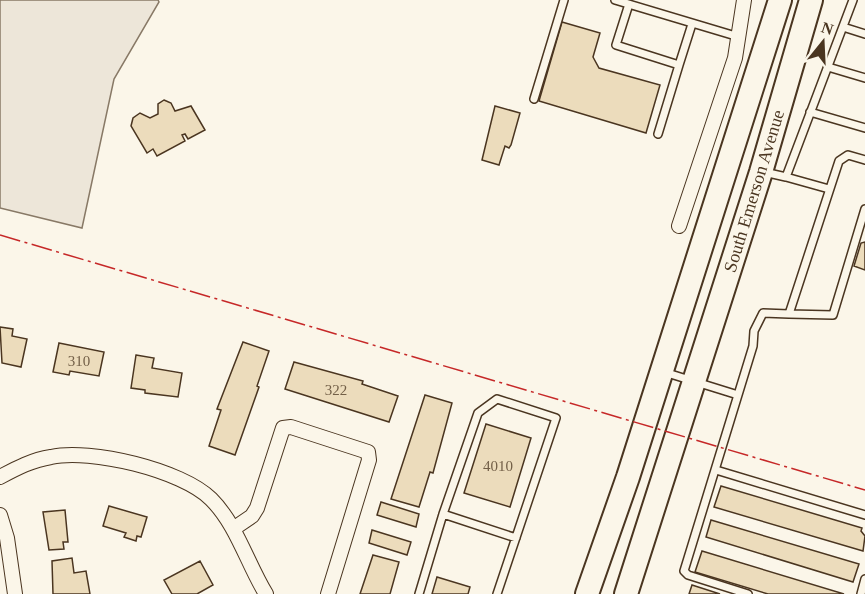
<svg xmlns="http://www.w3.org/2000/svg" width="865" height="594" viewBox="0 0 865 594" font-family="'Times New Roman',serif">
  <rect width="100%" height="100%" fill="#fbf6e9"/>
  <path fill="#ede6d9" stroke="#887966" stroke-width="1.5" d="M0 0H158L159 2 114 79 82 228 0 208Z"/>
  <path fill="#ecdcbc" stroke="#4a3520" stroke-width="1.5" d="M562 22 600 33 593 57 599 68 660 85 646 133 539 101Z
    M164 100 171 103 175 111 191 106 205 130 188 139 185 134 182 135 185 141 157 156 153 149 147 153 131 126 133 118 140 113 150 118 158 114V104Z
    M495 106 520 113 511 145 509 148 505 146 499 165 482 160Z
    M865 242V270L854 266 861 243Z
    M0 327 13 329 12 336 27 339 21 367 2 363Z
    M243 342 269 351 257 386 259 387 235 455 209 446 221 410 217 409Z
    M59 343 104 352 99 376 70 371 69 375 53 372Z
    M136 355 154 358 152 368 182 373 178 397 145 393V390L131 388Z
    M294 362 363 381 362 384 398 396 389 422 285 389Z
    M425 395 452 403 433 473 430 472 419 507 391 499Z
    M486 424 531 438 510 507 464 493Z
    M721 486 862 528 861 531 865 536 863 551 714 507Z
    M381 502 419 514 416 527 377 515Z
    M109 506 147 517 141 537 137 536 136 541 124 537 126 533 103 526Z
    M65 510 68 542H63L64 549 49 550 43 512Z
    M711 520 859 564 853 582 706 537Z
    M372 530 411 542 407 555 369 543Z
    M702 551 844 594H768L695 572Z
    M373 555 399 562 390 594H360Z
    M72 558 74 573 86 571 90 594H53L52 561Z
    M200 561 213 585 197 594H172L164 580Z
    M437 577 470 587 468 594H432Z
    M692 585 720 594H689Z"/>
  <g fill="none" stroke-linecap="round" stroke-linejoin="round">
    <g stroke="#4a3520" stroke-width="10">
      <path id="service" d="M615 0 739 37
        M629 4 616 45 679 65 692 24
        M843 27 865 34
        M828 67 865 78
        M534 99 564 0
        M810 112 865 128
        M658 134 679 65
        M865 160 848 155 839 161 789 314 833 315 865 209
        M764 172 786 177 853 0
        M786 177 829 189
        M664 372 738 395
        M716 470 865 515
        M419 594 443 514
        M497 594 556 418 497 399 478 413 443 514 516 538
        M748 594 688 575 684 571 753 346 754 331 763 313 789 314
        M861 594 865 579"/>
    </g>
    <g stroke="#4a3520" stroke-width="16">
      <path id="minor" d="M679 226 735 58 744 0
        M0 477C17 468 32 460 51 457 90 448 182 470 211 499 237 525 247 563 266 594
        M0 515 7 538 15 594
        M233 529 252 516 257 508 283 428 291 427 368 452 369 460 328 594"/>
    </g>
    <g stroke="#4a3520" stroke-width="26">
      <path id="primary" d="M587 594 628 477 780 0
        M626 594 761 172 811 0"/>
    </g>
    <use href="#service" stroke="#fbf6e9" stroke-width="7"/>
    <use href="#minor" stroke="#fbf6e9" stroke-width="14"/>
    <use href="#primary" stroke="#fbf6e9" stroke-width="22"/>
    <path stroke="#c62828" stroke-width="1.5" stroke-dasharray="21 4.5 3 4.5" stroke-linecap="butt" d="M0 235 865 490"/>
  </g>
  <g text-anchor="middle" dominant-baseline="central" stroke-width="4.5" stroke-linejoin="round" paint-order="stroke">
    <g font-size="15" fill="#725f47">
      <text x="79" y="361">310</text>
      <text x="336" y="390">322</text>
      <text x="498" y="466">4010</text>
    </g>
    <g font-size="18" fill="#4a3520" stroke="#fbf6e9">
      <text transform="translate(754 191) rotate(-73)">South Emerson Avenue</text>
    </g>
  </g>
  <g transform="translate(823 42) rotate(18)" stroke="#fbf6e9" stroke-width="4.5" paint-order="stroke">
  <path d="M0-4.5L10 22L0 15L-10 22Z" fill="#4a3520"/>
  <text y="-9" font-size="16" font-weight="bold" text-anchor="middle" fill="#4a3520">N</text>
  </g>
</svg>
